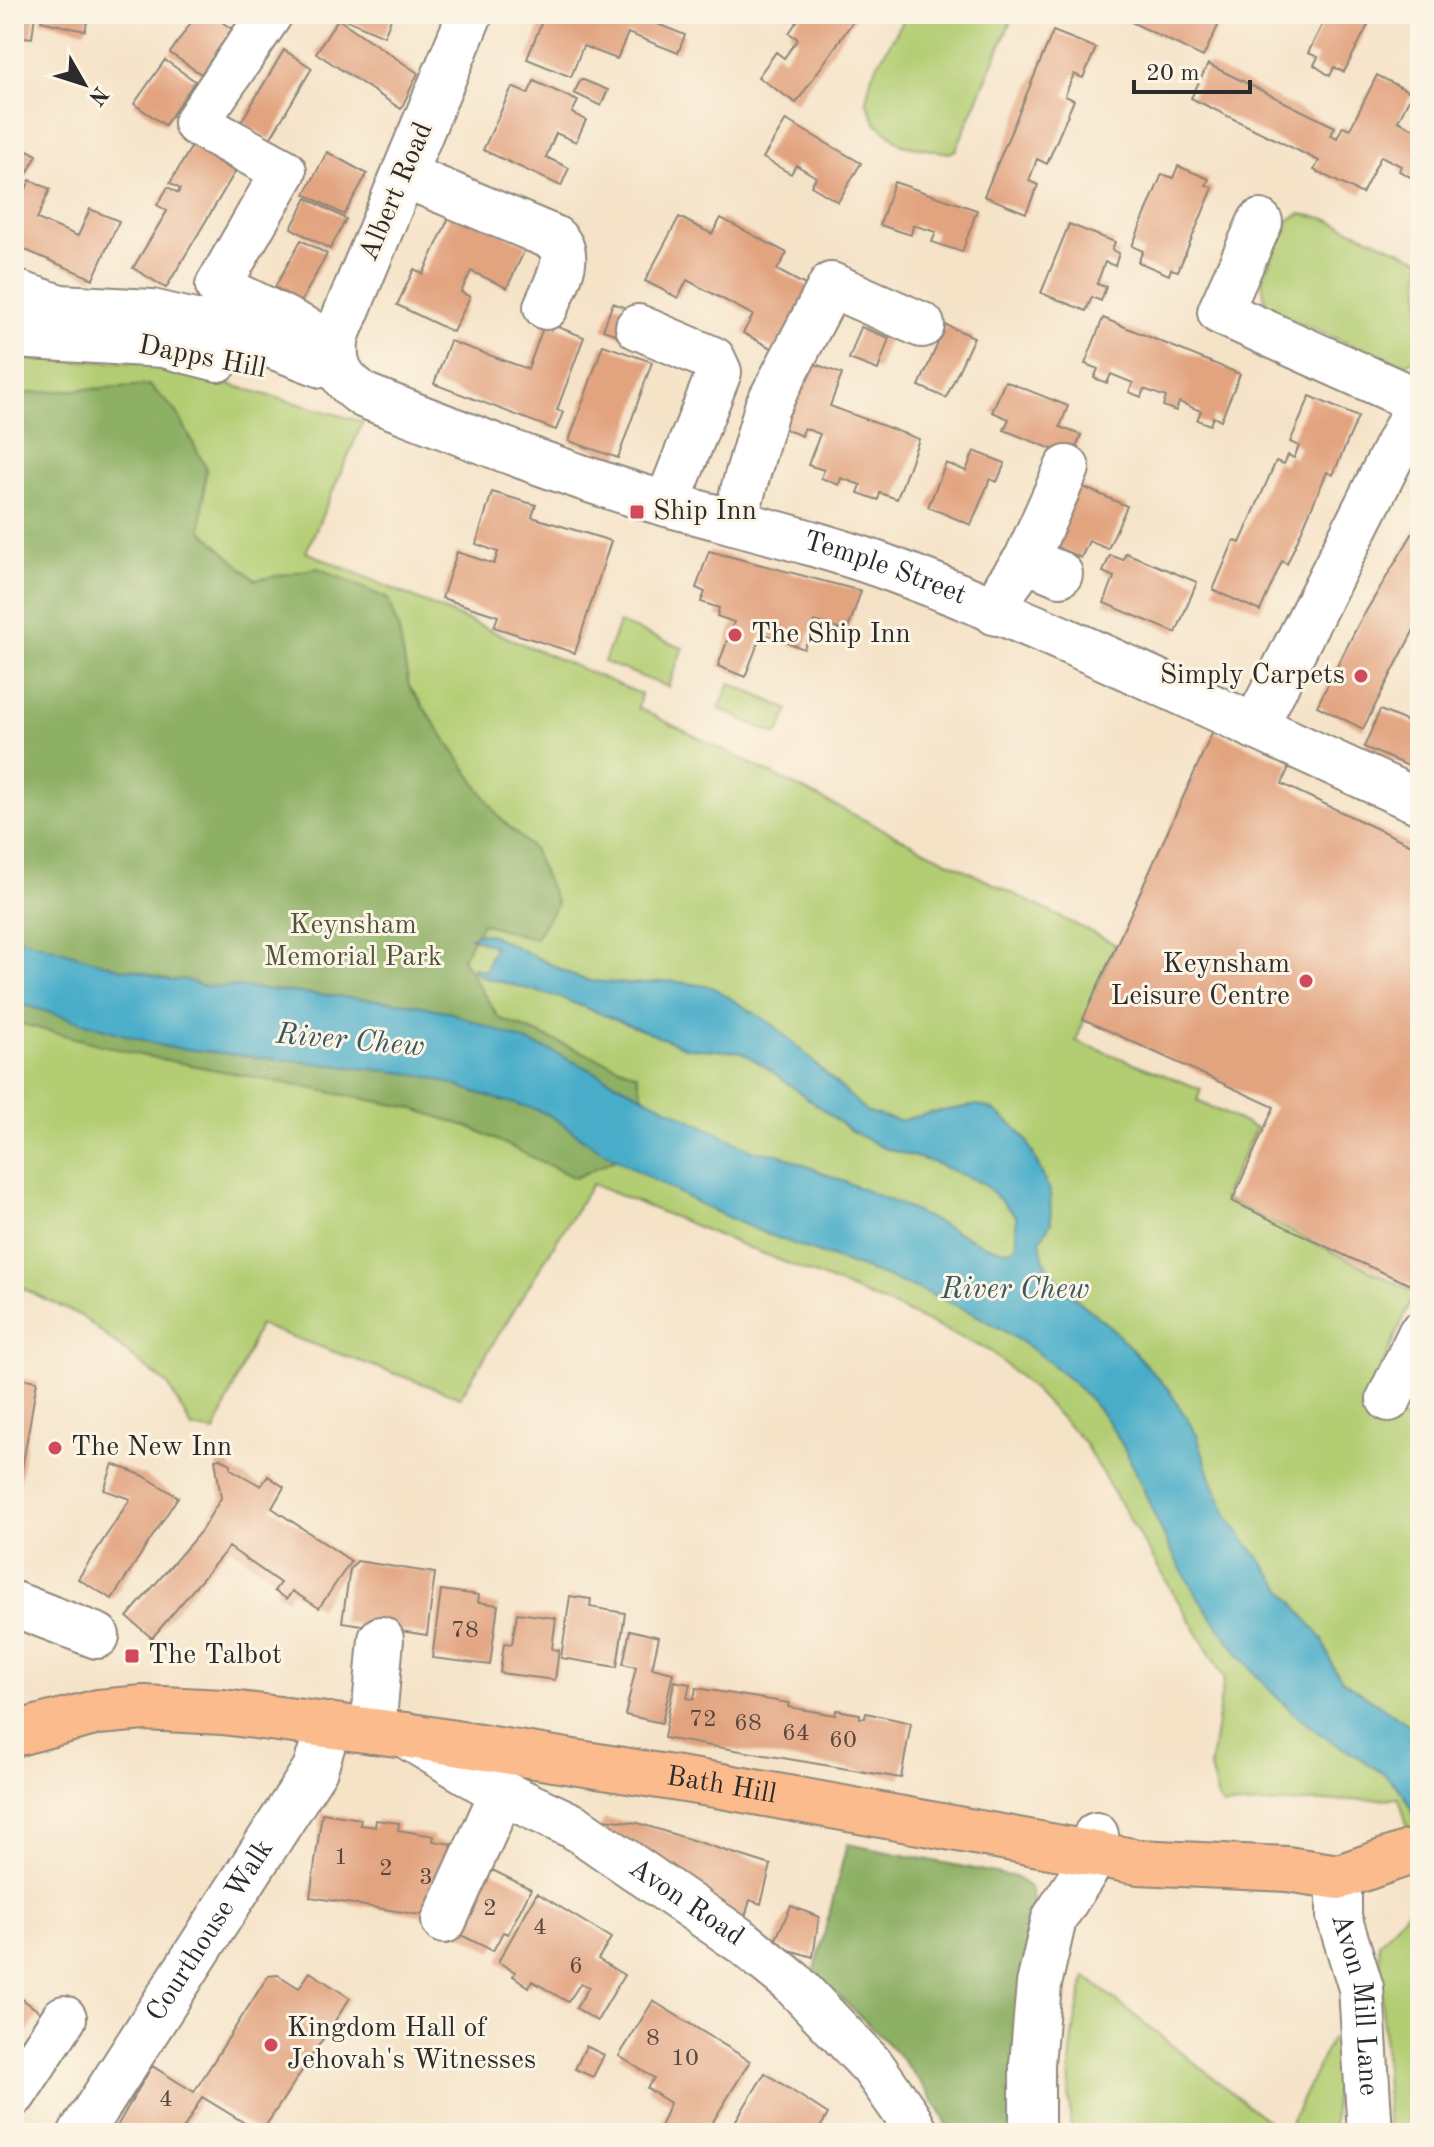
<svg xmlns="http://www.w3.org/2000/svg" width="1434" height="2147" viewBox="0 0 1434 2147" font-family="'Old Standard TT',serif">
  <rect width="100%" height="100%" fill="#fcf5e5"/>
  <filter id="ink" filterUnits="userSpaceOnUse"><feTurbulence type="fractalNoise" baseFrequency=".0125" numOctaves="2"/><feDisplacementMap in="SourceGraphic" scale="16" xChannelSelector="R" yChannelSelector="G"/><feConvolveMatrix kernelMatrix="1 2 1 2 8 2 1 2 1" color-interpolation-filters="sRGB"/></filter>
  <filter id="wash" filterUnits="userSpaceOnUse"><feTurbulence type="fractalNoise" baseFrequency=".006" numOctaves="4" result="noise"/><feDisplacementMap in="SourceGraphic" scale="32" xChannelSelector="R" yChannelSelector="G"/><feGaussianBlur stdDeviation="1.8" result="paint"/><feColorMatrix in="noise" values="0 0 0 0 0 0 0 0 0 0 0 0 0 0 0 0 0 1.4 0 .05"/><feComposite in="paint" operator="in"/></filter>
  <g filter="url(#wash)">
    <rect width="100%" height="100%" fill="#f5e3c8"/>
    <path fill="#b3cd73" stroke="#6f7c4f" stroke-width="2" d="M907 14H1014L956 150 949 153 902 145 875 122 866 100 872 74Z
      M1300 214 1324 218 1420 259V357L1405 364 1389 360 1281 316 1265 303 1262 280 1287 221Z
      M14 359 153 363 363 422 306 552 641 694 638 708 1115 944 1076 1041 1201 1089 1197 1101 1256 1128 1223 1198 1415 1292 1366 1403 1420 1427V1554L1414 1561 1420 1567V1869L1399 1798 1223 1806 1218 1799 1210 1768 1224 1678 1083 1441 1034 1390 990 1351 902 1310 592 1184 460 1397 259 1325 215 1432 192 1428 168 1385 81 1316 14 1284Z
      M619 623 683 648 668 687 604 662Z
      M730 683 789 710 777 735 719 709Z
      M1420 1897V2133H1388L1379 1943Z
      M1086 1977 1283 2133H1071C1067 2081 1070 2028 1086 1977Z
      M1331 2039 1337 2041 1333 2133H1286Z"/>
    <path fill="#8eb065" stroke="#5c6e48" stroke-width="2" d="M149 385 177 412 206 468 201 530 255 580 318 568 388 599 399 632 409 686 499 817 533 849 557 904 535 939 482 923 462 959 499 1018 637 1074 649 1119 626 1154 575 1178 472 1128 411 1108 140 1055 14 1022V394Z
      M847 1844 1015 1877 1030 1888 1036 1912 1015 2133H951C922 2070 865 2020 814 1974Z"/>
    <path fill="#4aadc9" stroke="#3a6c7a" stroke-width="2" d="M480 933 492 935 576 977 591 981 629 984 673 981 712 987 775 1026 867 1112 900 1121 929 1113 978 1105 991 1109 1013 1125 1027 1141 1050 1191 1051 1222 1040 1241 1043 1258 1049 1268 1066 1290 1115 1331 1169 1390 1197 1435 1211 1479 1230 1521 1323 1640 1333 1667 1342 1680 1420 1732V1831C1415 1820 1411 1805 1404 1795 1386 1769 1350 1754 1325 1737 1298 1719 1273 1695 1252 1670 1222 1634 1193 1593 1171 1550 1144 1499 1131 1443 1090 1400 979 1283 841 1274 706 1207 669 1189 631 1168 596 1147 579 1137 564 1123 547 1114 530 1106 514 1104 497 1099 469 1091 443 1079 415 1074L166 1047 14 1002V936L125 970 132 969 171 981 183 979 202 986 238 987 408 1003 449 1012 556 1053 756 1152 778 1154 901 1205 986 1246 1003 1250 1013 1249 1017 1244 1016 1216 984 1184 932 1162 884 1148 851 1131 766 1067 741 1052 687 1048 561 998 483 977 473 971 472 967 485 971 494 946 470 937Z"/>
    <g id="blocks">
      <path fill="#e2a37f" d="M14 14H35L32 38 14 36Z
        M43 14H89L85 31 41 21Z
        M197 14H210L232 29 201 74 170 53Z
        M341 14H393L384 36 340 17Z
        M545 14H633L685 35 678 53 628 33 617 59 583 46 571 77 527 59Z
        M802 14H858L796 103 758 77 776 52 784 58 798 39 789 33Z
        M1115 14H1204L1220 22 1203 57Z
        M1321 14H1352L1351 16 1368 25 1344 72 1334 67 1330 76 1314 65 1318 57 1308 53 1326 17Z
        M338 19 418 73 401 109 316 53Z
        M1053 31 1096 48 1083 78 1074 74 1070 83 1065 96 1074 100 1047 164 1037 159 1029 181 1038 185 1026 213 984 196Z
        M284 50 312 68 270 139 241 122Z
        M165 60 195 81 165 125 134 104Z
        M1208 64 1335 127 1331 135 1337 138 1343 126 1350 129 1377 75 1412 93 1398 121 1420 132V182L1399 171 1401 166 1381 156 1362 194 1314 170 1319 161 1191 98Z
        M581 79 608 90 601 106 574 93Z
        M534 81 578 101 572 113 586 120 576 142 556 133 546 157 569 168 561 186 483 150 512 87 528 94Z
        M786 120 861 163 838 202 811 186 816 177 796 165 791 174 763 158Z
        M20 146 37 155 14 199V158Z
        M192 146 235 172 166 288 133 268 167 211 157 205 168 187 178 193 180 189 170 183Z
        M327 152 367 174 344 215 305 194Z
        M1178 166 1209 179 1206 185 1213 188 1178 271 1171 269 1169 275 1138 262 1143 251 1132 246 1162 174 1173 178Z
        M30 180 50 189 37 219 78 236 90 209 119 221 93 279 14 245V216Z
        M894 182 977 210 962 252 932 242 936 232 913 225 911 235 880 225Z
        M307 198 346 219 330 249 291 228Z
        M452 211 527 245 507 288 471 271 461 292 470 297 453 332 397 305 414 269 423 274Z
        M679 217 712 234 721 218 787 253 777 270 811 288 777 351 743 333 753 315 687 280 678 298 645 281Z
        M1069 224 1115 242 1112 250 1119 253 1115 266 1105 262 1099 278 1097 284 1106 287 1101 301 1092 297 1086 311 1041 293Z
        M301 240 327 254 301 302 275 287Z
        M613 303 639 313 629 339 603 330Z
        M1103 318 1240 374 1221 420 1213 417 1210 425 1197 420 1201 411 1179 402 1176 411 1163 406 1166 397 1144 389 1141 397 1129 392 1133 383 1111 374 1107 383 1094 378 1098 369 1085 364Z
        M545 322 584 337 557 410 563 412 556 430 434 384 450 341 528 369Z
        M946 325 974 337 946 398 919 386Z
        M861 327 889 338 878 370 849 359Z
        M603 345 652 362 618 458 569 441Z
        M799 358 842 374 830 406 919 439 897 499 880 493 878 500 858 493 861 485 841 478 839 485 821 478 824 470 808 465 820 434 804 428 802 436 782 428Z
        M1005 381 1068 406 1060 427 1081 435 1069 466 1048 458 1052 449 1004 430 1009 419 992 412Z
        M1310 396 1358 417 1333 475 1327 472 1287 564 1282 561 1260 611 1213 590 1234 540 1240 543 1276 461 1284 464 1288 455 1294 458 1299 446 1290 442Z
        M974 451 1005 463 997 482 990 479 971 525 928 507 946 463 966 471Z
        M1074 483 1127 506 1108 549 1089 541 1081 558 1052 545Z
        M492 492 536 505 532 517 611 541 575 653 494 627 498 616 442 598 457 552 494 564 498 552 476 544Z
        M1420 521V618L1363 729 1317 706 1359 623Z
        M709 551 861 591 847 632 815 621 804 649 762 633 745 677 718 666 734 622 717 616 719 608 701 602 705 592 696 588Z
        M1126 553 1197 582 1176 633 1104 603 1114 577 1103 572 1110 555 1123 560Z
        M1380 710 1420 727V771L1364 747Z
        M1213 731 1290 764 1282 784 1420 849V1289L1350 1258 1232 1201 1274 1107 1083 1019Z
        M14 1377 37 1381 16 1504H14Z
        M220 1458 231 1464V1469L261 1486 268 1476 284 1487 272 1508 351 1561 319 1608 292 1591 287 1599 274 1591 280 1583 229 1547 152 1638 127 1617 201 1531 221 1498 215 1459Z
        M113 1464 144 1476 178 1497 112 1599 78 1579 130 1499 104 1490Z
        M357 1561 435 1573 427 1635 342 1622 350 1569Z
        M441 1590 479 1595 478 1602 498 1605 490 1665 432 1658Z
        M570 1596 591 1599 590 1607 625 1613 617 1667 561 1658Z
        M517 1613 556 1618 552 1649 559 1650 555 1680 500 1673 504 1643 512 1644Z
        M630 1630 659 1637 652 1668 673 1673 662 1723 625 1715 636 1667 623 1664Z
        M674 1681 690 1684 687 1698 694 1699 696 1688 789 1703 788 1707 835 1715 836 1710 860 1714V1718H865L866 1713 911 1723 901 1778 664 1738Z
        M322 1813 361 1819 360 1825 375 1827 376 1820 399 1823 398 1830 434 1836 433 1841 452 1844 439 1918 310 1897Z
        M604 1819 638 1823 771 1865 761 1904 750 1900 743 1924 670 1881 673 1867 626 1850 600 1828Z
        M482 1865 531 1889 508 1934 503 1932 493 1951 449 1929Z
        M537 1893 611 1938 598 1959 624 1975 597 2021 576 2008 589 1987 581 1983 568 2002 532 1981 529 1987 513 1976 515 1972 498 1962Z
        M791 1906 819 1917 813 1957 773 1945Z
        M310 1972 350 1998 261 2133 202 2097 181 2133H113L152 2066 194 2092 268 1976 278 1975 299 1988Z
        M14 1993 41 2013 18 2045 14 2042Z
        M653 2001 750 2061 706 2133 658 2132 670 2103 647 2088 654 2078 619 2056Z
        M586 2046 604 2055 593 2077 575 2069Z
        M765 2073 828 2114 817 2133H728Z"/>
    </g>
  </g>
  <g filter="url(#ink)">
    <use href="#blocks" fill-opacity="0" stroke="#90877a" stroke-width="2"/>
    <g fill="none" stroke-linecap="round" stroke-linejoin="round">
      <g stroke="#90877a" stroke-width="48">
        <g id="minor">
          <path d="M270 14 196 123 284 171 218 286 335 344"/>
          <path id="s1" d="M470 14 337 335C332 365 340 379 365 396 461 433 557 472 656 501 737 524 820 542 899 572 1077 639 1247 725 1420 802"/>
          <path d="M404 175 554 238C575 256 555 285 546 307"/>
          <path d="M1260 222 1220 312 1420 402"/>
          <path d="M14 292 60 307 152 312 199 323 230 330 322 365"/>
          <path d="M638 327 713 359 719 372 667 504"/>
          <path d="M14 336 163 345 218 359"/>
          <path d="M734 522 767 407 831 285 922 325"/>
          <path d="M1026 560 1060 574"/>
          <path d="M996 613 1007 586 1026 560 1067 468"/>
          <path d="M1255 727 1420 400"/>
          <path d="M1389 1399 1420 1334"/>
          <path d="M14 1604 97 1636"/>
          <path d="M373 1731 381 1639"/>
          <path id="s2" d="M405 1735 502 1793 575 1827 744 1943 792 1982 873 2067 906 2114 916 2133"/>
          <path id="s3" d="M1339 1877V1917L1361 1988 1370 2133"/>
          <path d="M444 1921 502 1793"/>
          <path d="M14 2094 64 2018"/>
          <path id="s4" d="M81 2133 315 1769 329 1725"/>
          <path d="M1032 2133V2064L1039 1984 1054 1919 1097 1853 1096 1835"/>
        </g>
      </g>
      <g stroke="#90877a" stroke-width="48">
        <g id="major">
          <path id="s5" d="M14 1734 98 1712 144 1708 223 1712 405 1735 722 1786 1138 1862 1287 1869 1339 1877 1420 1849"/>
        </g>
      </g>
      <use href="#minor" stroke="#fff" stroke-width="44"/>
      <use href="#major" stroke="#fbbb8c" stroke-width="44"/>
    </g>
  </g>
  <g fill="#d1495b" stroke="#fcf5e5" stroke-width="3">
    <rect x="629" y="504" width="16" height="16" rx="4"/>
    <circle cx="735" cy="635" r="8"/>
    <circle cx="1361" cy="676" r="8"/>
    <circle cx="1306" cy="981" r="8"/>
    <circle cx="55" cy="1448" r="8"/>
    <rect x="124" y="1648" width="16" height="16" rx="4"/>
    <circle cx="271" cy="2045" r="8"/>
  </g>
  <g text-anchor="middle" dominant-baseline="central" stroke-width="6" stroke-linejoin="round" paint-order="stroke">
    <g font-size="24" fill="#594940">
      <text x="465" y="1631">78</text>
      <text x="703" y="1720">72</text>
      <text x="748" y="1724">68</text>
      <text x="796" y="1734">64</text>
      <text x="843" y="1741">60</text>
      <text x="341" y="1858">1</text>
      <text x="386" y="1869">2</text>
      <text x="426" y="1878">3</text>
      <text x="490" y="1909">2</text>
      <text x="540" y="1928">4</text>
      <text x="576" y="1967">6</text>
      <text x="653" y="2039">8</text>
      <text x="685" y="2059">10</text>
      <text x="166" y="2100">4</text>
    </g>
    <g font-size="28" fill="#2b2b2b" stroke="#fcf5e5">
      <text transform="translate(397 192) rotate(-67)">Albert Road</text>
      <text transform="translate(202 358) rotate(11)">Dapps Hill</text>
      <text stroke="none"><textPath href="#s1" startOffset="968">Temple Street</textPath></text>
      <text stroke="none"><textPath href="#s5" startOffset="716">Bath Hill</textPath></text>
      <text stroke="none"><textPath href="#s2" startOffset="328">Avon Road</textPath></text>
      <text stroke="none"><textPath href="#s4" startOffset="240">Courthouse Walk</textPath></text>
      <text stroke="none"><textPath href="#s3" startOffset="130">Avon Mill Lane</textPath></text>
    </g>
    <g font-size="28" fill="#2b2b2b" stroke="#fcf5e5" text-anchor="start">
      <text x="653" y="512">Ship Inn</text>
      <text x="751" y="635">The Ship Inn</text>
      <text x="1345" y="676" text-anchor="end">Simply Carpets</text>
      <text x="1290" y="965" text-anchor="end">Keynsham<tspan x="1290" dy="32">Leisure Centre</tspan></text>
      <text x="71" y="1448">The New Inn</text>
      <text x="148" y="1656">The Talbot</text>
      <text x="287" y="2029">Kingdom Hall of<tspan x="287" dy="32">Jehovah's Witnesses</tspan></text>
    </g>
    <g font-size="28" fill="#4d543d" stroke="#fcf5e5">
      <text x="353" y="926">Keynsham<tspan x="353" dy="32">Memorial Park</tspan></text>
    </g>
    <g font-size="30" font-style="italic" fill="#365862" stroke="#fcf5e5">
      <text transform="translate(350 1041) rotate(5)">River Chew</text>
      <text x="1015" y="1290">River Chew</text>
    </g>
  </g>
  <rect width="1434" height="2147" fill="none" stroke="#fcf5e5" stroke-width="48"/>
  <g transform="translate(84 84) rotate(129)" stroke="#fcf5e5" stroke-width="6" paint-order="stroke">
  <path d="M0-6L14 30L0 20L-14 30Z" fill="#2b2b2b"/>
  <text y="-12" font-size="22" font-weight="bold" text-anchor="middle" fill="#2b2b2b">N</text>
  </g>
  <path d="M1134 80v12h116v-12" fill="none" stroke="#2b2b2b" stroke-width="4"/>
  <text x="1146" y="80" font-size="24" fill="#2b2b2b" stroke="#fcf5e5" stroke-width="6" paint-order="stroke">20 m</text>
</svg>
